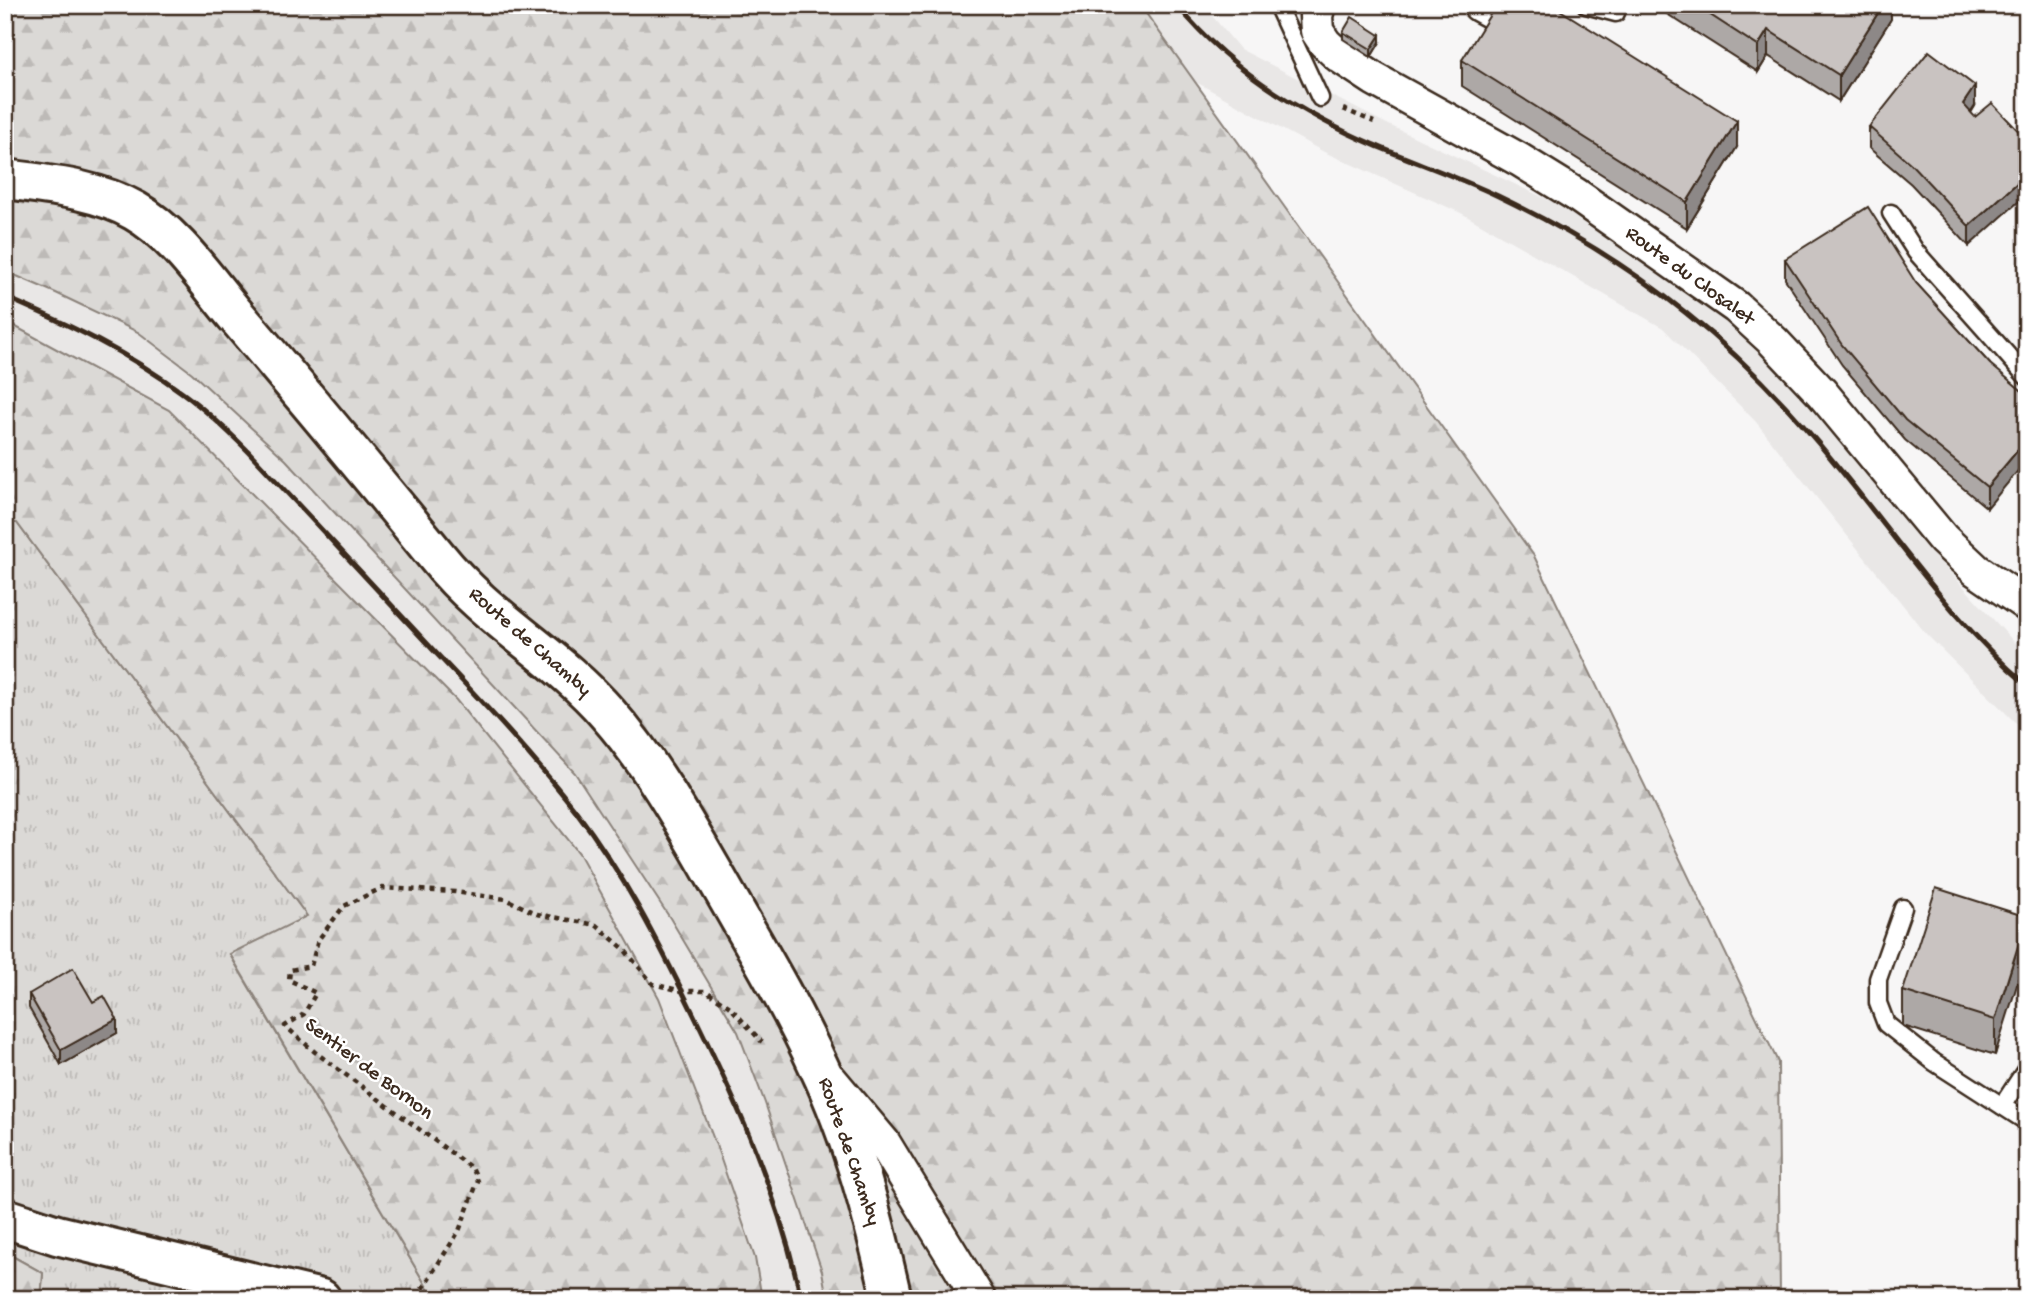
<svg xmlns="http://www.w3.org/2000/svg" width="2032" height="1304" viewBox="0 0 2032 1304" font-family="'Gochi Hand',sans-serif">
  <defs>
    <pattern id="grass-tufts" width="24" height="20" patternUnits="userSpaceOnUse" patternTransform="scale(1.75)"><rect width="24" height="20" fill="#dbd9d6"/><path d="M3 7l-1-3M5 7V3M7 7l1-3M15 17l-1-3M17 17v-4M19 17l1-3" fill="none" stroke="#bdbab7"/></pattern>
    <pattern id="forest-firs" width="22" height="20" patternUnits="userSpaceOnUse" patternTransform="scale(1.75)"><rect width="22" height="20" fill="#dbd9d6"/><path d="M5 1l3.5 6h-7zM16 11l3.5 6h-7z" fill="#bdbab7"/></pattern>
  </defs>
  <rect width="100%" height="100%" fill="#f7f6f6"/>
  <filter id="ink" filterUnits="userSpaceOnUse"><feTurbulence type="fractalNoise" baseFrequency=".0143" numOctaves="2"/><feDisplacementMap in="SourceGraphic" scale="14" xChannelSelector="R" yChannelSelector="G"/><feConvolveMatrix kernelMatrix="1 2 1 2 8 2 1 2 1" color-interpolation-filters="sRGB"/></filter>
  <g filter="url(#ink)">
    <path fill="#e9e7e6" d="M1140 5H1203L1240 49 1389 125 1555 203 1710 304 1820 415 1929 549 2014 642 2027 651V734L1927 635 1756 422 1663 328 1461 213 1324 152 1194 81Z
      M5 272 56 293 138 332 192 373 286 460 575 773 670 918 738 1032 765 1103 822 1271 827 1299H762L755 1258 659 998 579 853 456 700 169 410 5 321Z"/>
    <path fill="url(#grass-tufts)" stroke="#8b827a" stroke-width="2" d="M5 523H17L308 917 230 955 434 1299H41L43 1273 5 1252Z"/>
    <path fill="url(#forest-firs)" stroke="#8b827a" stroke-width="2" d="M5 5H1140L1534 556 1778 1062 1780 1299H827L822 1271 765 1103 738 1032 670 918 575 773 286 460 192 373 138 332 56 293 5 271Z
      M5 321 169 410 456 700 579 853 659 998 716 1145 755 1258 762 1299H434L230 954 307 916 17 523H5Z
      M5 1252 43 1273 41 1299H5Z"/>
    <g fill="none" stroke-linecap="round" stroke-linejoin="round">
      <g stroke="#3b2a1e" stroke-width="21">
        <path id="service" d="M1277 5 1320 98
          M1586 5 1616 13
          M1891 213 1916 252 2027 377
          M1903 908 1878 979V1003L1886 1024 1934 1062 2027 1122
          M2002 1106 2027 1068"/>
      </g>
      <g stroke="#3b2a1e" stroke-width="37">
        <path id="minor" d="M1319 5 1316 16 1317 31 1325 43 1339 56 1374 79 1520 160 1575 194 1736 307 1773 341 1822 393 1943 539 1976 570 2027 605
          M1479 5 1499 16
          M831 1080 884 1143 979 1299"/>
      </g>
      <g stroke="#3b2a1e" stroke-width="44">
        <path id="tertiary" d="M5 179C49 185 96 189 135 211 177 235 207 282 238 318 305 397 372 477 438 558 487 619 557 655 608 714 653 765 688 829 722 888 755 946 790 1004 818 1065 853 1138 874 1220 892 1299
          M5 1218 57 1235 321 1299"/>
      </g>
      <path stroke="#3b2a1e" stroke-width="4.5" stroke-dasharray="5 5" stroke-linecap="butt" d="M1343 109 1374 122
        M422 1289 459 1231 478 1181 473 1169 315 1052 285 1026 304 1014 316 993 289 980 290 970 311 966 318 940 344 906 382 888 455 892 506 899 537 914 596 925 623 948 653 984 682 991H706L730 1007 762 1042"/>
      <use href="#service" stroke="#fff" stroke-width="16"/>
      <use href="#minor" stroke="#fff" stroke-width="32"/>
      <use href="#tertiary" stroke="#fff" stroke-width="38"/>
      <path stroke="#3b2a1e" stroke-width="5" d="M1177 5C1217 54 1269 92 1324 121 1379 151 1441 169 1498 196 1565 228 1628 266 1686 313 1743 358 1792 410 1838 467 1899 541 1953 622 2027 685
        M5 297C68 324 129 353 184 394 207 411 228 431 248 451 311 518 373 585 436 653 484 704 533 756 576 811 623 873 659 943 693 1013 739 1107 779 1195 801 1299"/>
    </g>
    <path fill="#ada8a6" stroke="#3b2a1e" stroke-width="2" d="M1653 5H1891V19L1839 101 1768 56 1758 72Z
      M1343 32 1380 42 1371 57 1343 39Z
      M1462 60 1737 147 1687 228 1462 86Z
      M1975 106 1971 113 1969 246 1911 184 1869 148V127Z
      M1785 259 1916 283 1990 364 1987 508 1905 440 1842 365 1785 279Z
      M2027 917 1995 1055 1903 1026V991Z
      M29 994 93 1002 117 1033 61 1065 29 1008Z"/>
    <path fill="#8d8887" stroke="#3b2a1e" stroke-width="2" d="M1883 5H1891V19L1839 101V75Z
      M1768 30V56L1758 72V46Z
      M1380 35V42L1371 57V49Z
      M1975 86V106L1963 124V104Z
      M1737 121V147L1687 228V202Z
      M2027 174V194L1969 246V226Z
      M2027 439V460L1987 508V487Z
      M2027 918V953L1995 1055V1020Z
      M117 1019V1033L61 1065V1050Z"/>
    <path fill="#c9c3c1" stroke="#3b2a1e" stroke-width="2" d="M1496 5H1552L1737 121 1687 202 1462 60Z
      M1695 5H1883L1839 75 1768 30 1758 46Z
      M1352 17 1380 35 1371 49 1343 32Z
      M1929 51 1975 86 1963 104 1975 117 1992 103 2027 140V174L1969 226 1911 164 1869 127Z
      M1868 207 1916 283 1990 364 2027 395V439L1987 487 1905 420 1842 345 1785 259Z
      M1936 888 2027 917 1995 1020 1903 991Z
      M73 968 93 1002 104 996 117 1019 61 1050 29 994Z"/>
  </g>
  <g text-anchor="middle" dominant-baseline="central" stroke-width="5" stroke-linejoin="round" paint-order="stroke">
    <g font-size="21" fill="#3b2a1e" stroke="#fff">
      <text transform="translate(1689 277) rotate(36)">Route du Closalet</text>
      <text transform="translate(529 643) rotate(41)">Route de Chamby</text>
      <text transform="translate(368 1070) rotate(37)">Sentier de Bornon</text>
      <text transform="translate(848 1152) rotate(71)">Route de Chamby</text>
    </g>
  </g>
  <rect width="2032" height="1304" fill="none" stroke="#fff" stroke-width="28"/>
  <rect x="14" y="14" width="2004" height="1276" fill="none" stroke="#3b2a1e" stroke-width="2.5" filter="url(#ink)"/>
</svg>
